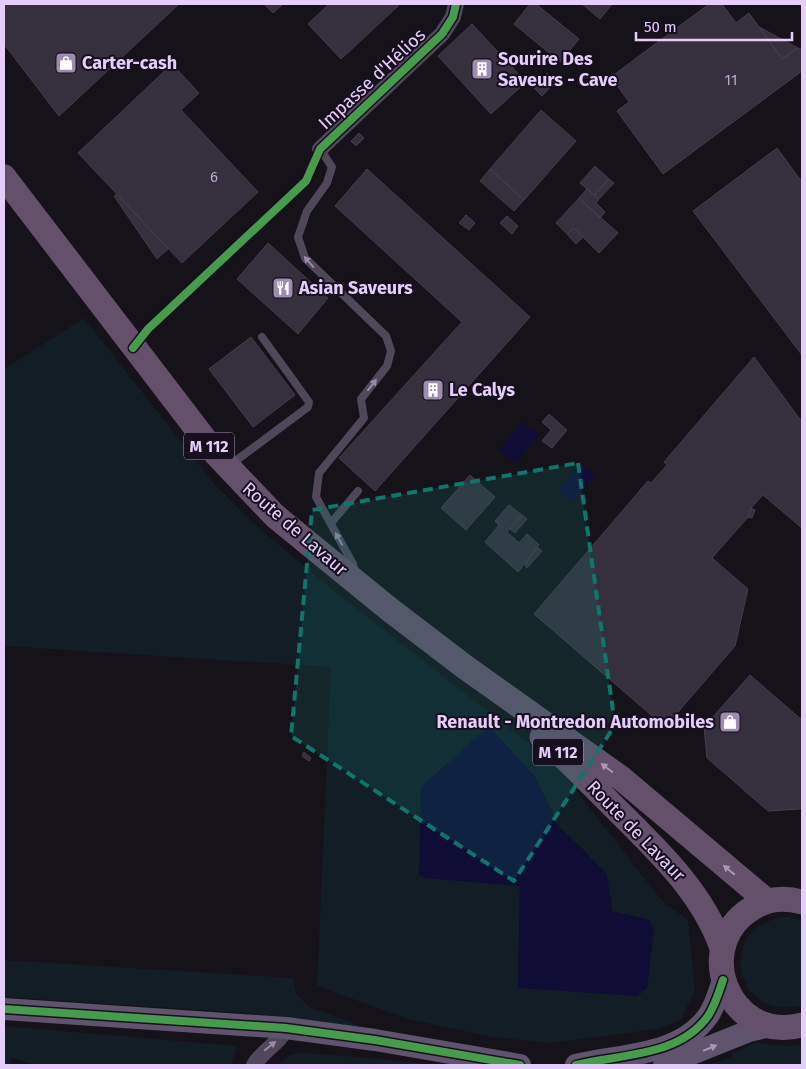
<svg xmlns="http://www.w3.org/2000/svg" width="806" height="1069" viewBox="0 0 806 1069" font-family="'Fira Sans',sans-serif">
  <rect width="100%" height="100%" fill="#16121a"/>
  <path fill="#121d26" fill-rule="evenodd" d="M84 318 215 485 260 529 334 591 537 750 564 775 663 902 688 920 695 989 681 1020 657 1029 550 1043 492 1037 408 1019 317 986 331 667 4 646V369ZM535 777 560 828 584 850 611 897 612 911 648 920 518 988 520 886Z
    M790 917 802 921V1005C733 1025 713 920 790 917Z
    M4 960 293 978 296 993 309 1007 359 1025 358 1028 262 1014 4 997Z
    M4 1026 237 1046 231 1065H35L12 1058 9 1065H4Z
    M756 1043 785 1046 802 1045V1065H706L731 1057 732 1053Z
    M301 1053 362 1057 437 1065H277L290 1055Z"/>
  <path fill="#0f0d36" d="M522 422 539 435 516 463 499 450Z
    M580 464 595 476 573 502 558 490Z
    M489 726 535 777 560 828 607 874 612 911 649 920 654 929 647 988 637 996 518 988 520 886 425 878 419 875 421 787Z"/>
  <path fill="#362f3d" stroke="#463c4d" d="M4 4H179L59 116 4 44Z
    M264 4H283L273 13Z
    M329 4H396L398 6 341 59 308 24Z
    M530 4H536L579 39 560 62 514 24Z
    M582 4H612L600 19Z
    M709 4H722L736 23 749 13 782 59 798 48 802 50V71L663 174 617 111 629 102 611 77Z
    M472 24 526 82 491 114 438 56Z
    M759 27 798 48 782 59Z
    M172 64 199 93 181 110 258 192 182 263 78 153Z
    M547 73 556 81 542 96 534 88Z
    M541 110 576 141 524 200 490 169Z
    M359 133 364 138 356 146 351 141Z
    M777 148 802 182V355L693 211Z
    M595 166 609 179 594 195 580 183Z
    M367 169 530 317 375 491 339 458 462 322 335 206Z
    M490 169 524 200 514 211 480 181Z
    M609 179 614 183 599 199 594 195Z
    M587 189 599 199 596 203 605 212 600 218 579 198Z
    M117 194 168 249 157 259 114 196Z
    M579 198 618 233 599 253 574 228 567 234 556 223Z
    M466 215 475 223 469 230 459 223Z
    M507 216 518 226 512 234 500 223Z
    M574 228 583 237 576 244 567 234Z
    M268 243 328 298 298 334 237 279Z
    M251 337 295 395 253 427 209 369Z
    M754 357 802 422V528L763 495 751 508 748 517 712 558 748 589 735 646 665 727 534 614 648 481 651 483 667 465 664 462Z
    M549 414 567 430 552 448 542 441 551 430 542 422Z
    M470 475 495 497 466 530 441 508Z
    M509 505 522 515 507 532 519 543 527 534 539 545 518 572 485 542 499 525 495 521Z
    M751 508 755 510 752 518 748 517Z
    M522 515 527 519 515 533 510 529Z
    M537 547 542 551 527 568 525 565Z
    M750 675 802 720V806L800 809 768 811 707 758 704 727Z
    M304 752 311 758 309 761 302 756Z"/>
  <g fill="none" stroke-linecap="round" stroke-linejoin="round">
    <path stroke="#50475b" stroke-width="8" d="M320 149 332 167 327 183 307 211 298 237 305 258 386 336 391 351 387 366 361 399 364 418 319 473 316 497 353 564 355 572
      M230 465 308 407 309 402 262 337
      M331 523 358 491"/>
    <path stroke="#50475b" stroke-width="16" d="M320 149 442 34 453 17 456 4
      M254 1065C263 1050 280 1043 286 1028"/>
    <path stroke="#5f536d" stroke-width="22" d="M4 1009 286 1028 375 1040 520 1065
      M576 1065C620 1054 679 1057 708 1016 715 1006 719 992 723 980
      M664 1065 749 1031 771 1026"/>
    <path stroke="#65506b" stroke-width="25" d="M4 177 216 454 275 516 389 609 465 667 621 778 767 901
      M542 737C567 759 590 783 614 807 656 849 702 891 722 948
      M802 902C787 898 772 898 758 905 688 940 727 1045 802 1025"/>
    <g stroke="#170e1e" stroke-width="11">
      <path id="cycleway" d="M133 348 148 329 306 181 320 149 442 34 453 17 456 4
        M4 1009 286 1028 375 1040 520 1065
        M576 1065C620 1054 679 1057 708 1016 715 1006 719 992 723 980"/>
    </g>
    <use href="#cycleway" stroke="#469c4c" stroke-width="8"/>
  </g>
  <defs><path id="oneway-solid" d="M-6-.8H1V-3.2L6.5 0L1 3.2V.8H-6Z" transform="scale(1.25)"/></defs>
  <g fill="#9b8aac">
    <use href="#oneway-solid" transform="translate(309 262) rotate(-131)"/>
    <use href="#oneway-solid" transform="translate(372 385) rotate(-52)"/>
    <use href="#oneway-solid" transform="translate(339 539) rotate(-119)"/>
    <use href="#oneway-solid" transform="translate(270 1046) rotate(-39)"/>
  </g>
  <g fill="#ac95bb">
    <use href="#oneway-solid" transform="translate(607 768) rotate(-143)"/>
    <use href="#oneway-solid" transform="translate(729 870) rotate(-140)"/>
  </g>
  <use fill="#a997bc" href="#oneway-solid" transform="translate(710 1048) rotate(-23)"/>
  <path fill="#0f766e" fill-opacity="0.2" stroke="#0f766e" stroke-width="4" stroke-dasharray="10 6" stroke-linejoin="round" d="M578 463 615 725 514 881 291 736 312 510Z"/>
  <defs>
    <g id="shop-square" transform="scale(1.125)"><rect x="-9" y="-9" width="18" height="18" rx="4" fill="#9d8cad" stroke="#170e1e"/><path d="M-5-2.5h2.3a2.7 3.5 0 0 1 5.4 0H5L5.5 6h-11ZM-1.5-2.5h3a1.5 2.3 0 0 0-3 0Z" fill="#fff"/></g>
    <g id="building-square" transform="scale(1.125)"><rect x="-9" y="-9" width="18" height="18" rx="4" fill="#9d8cad" stroke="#170e1e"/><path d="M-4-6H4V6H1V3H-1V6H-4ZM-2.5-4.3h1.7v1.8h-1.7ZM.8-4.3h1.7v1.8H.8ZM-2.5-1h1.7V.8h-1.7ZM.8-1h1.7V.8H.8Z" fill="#fff"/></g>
    <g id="restaurant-square" transform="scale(1.125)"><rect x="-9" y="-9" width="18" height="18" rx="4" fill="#9d8cad" stroke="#170e1e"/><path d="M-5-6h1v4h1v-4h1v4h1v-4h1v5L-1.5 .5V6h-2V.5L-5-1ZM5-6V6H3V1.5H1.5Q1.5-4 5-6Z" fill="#fff"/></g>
  </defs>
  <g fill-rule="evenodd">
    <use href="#shop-square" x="66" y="63"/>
    <use href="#building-square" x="482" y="69"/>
    <use href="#restaurant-square" x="283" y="288"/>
    <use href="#building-square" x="433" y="390"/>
    <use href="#shop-square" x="730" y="722"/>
  </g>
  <g text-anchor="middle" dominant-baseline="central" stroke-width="4" stroke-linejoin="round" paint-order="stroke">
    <g font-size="15" fill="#baa6cc">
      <text x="731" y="80">11</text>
      <text x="214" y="177">6</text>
    </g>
    <g fill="#170e1e" stroke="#a894b9" stroke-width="1">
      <rect x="184" y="432.5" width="50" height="27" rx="4"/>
      <rect x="533" y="738.5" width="50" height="27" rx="4"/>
    </g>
    <g font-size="16" font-weight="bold" fill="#e6cefc">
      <text x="209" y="446">M 112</text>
      <text x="558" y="752">M 112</text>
    </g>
    <g font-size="18" font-weight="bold" fill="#e6cefc" stroke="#170e1e" text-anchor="start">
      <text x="498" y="59">Sourire Des<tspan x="498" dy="21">Saveurs - Cave</tspan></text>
      <text x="82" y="63">Carter-cash</text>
      <text x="299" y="288">Asian Saveurs</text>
      <text x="449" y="390">Le Calys</text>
      <text x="714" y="722" text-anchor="end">Renault - Montredon Automobiles</text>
    </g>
    <g font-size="18" fill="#e6cefc" stroke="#170e1e">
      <text transform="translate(372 79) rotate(-43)">Impasse d'Hélios</text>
      <text transform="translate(295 529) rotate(41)">Route de Lavaur</text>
      <text transform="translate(636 831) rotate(46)">Route de Lavaur</text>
    </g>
  </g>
  <rect width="806" height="1069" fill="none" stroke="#e6cefc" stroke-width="10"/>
  <path d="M636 32v8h156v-8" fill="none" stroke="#e6cefc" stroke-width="2.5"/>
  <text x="644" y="32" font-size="15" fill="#e6cefc" stroke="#170e1e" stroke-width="4" paint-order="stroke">50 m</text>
</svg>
